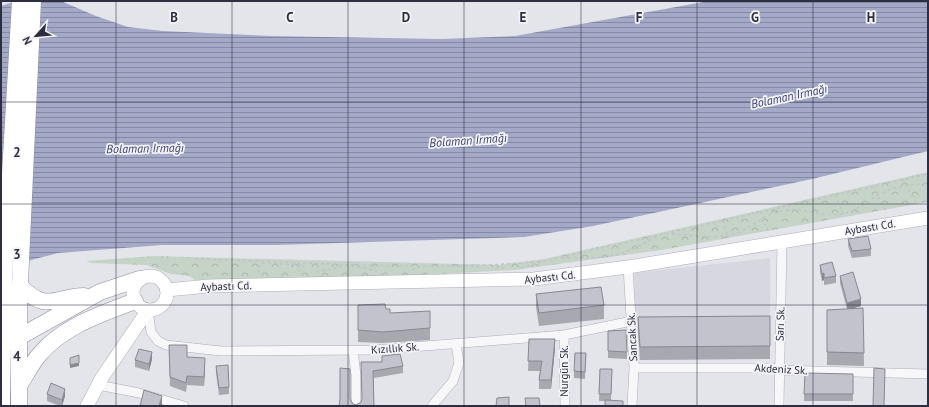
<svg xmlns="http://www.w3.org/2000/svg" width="929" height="407" viewBox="0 0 929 407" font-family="'PT Sans',sans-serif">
  <defs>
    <pattern id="park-crowns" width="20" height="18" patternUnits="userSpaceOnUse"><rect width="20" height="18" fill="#c6d4c7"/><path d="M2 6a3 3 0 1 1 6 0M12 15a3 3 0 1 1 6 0" fill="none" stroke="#aab6ac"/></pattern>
    <pattern id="water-rules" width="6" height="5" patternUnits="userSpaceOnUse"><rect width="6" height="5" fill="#a3a9c7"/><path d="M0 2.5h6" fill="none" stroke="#858aa3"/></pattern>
  </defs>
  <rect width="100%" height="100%" fill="#e4e5eb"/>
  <path fill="#d7d7e0" d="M770 258V359L637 360 634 273Z"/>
  <path fill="url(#park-crowns)" d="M928 172V202L662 250 514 270 399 276 195 280 189 276 171 274 146 265 91 263 86 261 154 256 498 265 544 259Z"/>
  <path fill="url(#water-rules)" d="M17 1H61L96 16 128 27 163 31 271 36 441 39 515 36 709 1H928V151L812 179 663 211 593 226 524 237 276 245H162L58 253 1 268V6Z"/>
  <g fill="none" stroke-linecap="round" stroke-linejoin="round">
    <g stroke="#adaeb8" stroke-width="10">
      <path id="minor" d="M628 267 634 368 632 406
        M148 310 151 332 158 341 166 345 221 351 374 350 564 335 632 321
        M564 335 565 406
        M353 350 356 375V406
        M634 368H772L779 370 928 374
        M98 385 139 393 184 406
        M432 406 453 381 459 363 456 344
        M779 406 782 242"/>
    </g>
    <g stroke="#adaeb8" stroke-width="14">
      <path id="secondary" d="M133 293a17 17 0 1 1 34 0a17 17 0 1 1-34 0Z
        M167 290 209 286 534 279 628 267 928 218
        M87 406 101 379 148 310"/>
    </g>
    <g stroke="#8d8ea0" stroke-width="17">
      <path id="trunk" d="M20 286C47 313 53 297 84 296
        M12 341 100 292 139 279
        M19 386C26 376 31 364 39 355 63 326 101 314 135 301
        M2 406 4 277 20 1
        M19 406V305L33 1"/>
    </g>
    <path stroke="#c2c3c9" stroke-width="1.5" stroke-dasharray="3 3" stroke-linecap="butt" d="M902 179 917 204
      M873 186 885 210
      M835 195 845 217
      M761 211 768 231
      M723 220 728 238
      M672 234C695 235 720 241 742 231 757 223 768 212 786 210 808 207 824 220 849 212 860 208 868 201 878 195 894 186 910 184 928 184
      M562 258C604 258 620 259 657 236
      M195 259C312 262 429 272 545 261L928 174
      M352 265 377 271
      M496 267 504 268
      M521 268 541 262
      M412 270 419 267
      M299 272 306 262
      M316 272 349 265
      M266 273 257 270 263 263 304 265"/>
    <use href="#minor" stroke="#f7f7f9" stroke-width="9"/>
    <use href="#secondary" stroke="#fff" stroke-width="13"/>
    <use href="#trunk" stroke="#fff" stroke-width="16"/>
  </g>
  <path fill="#a7a8b0" d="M848 239 871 249V256L852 258 848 246Z
    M820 265 836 276V283L824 285V280L822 281 820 272Z
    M840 276 861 306 853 308H863L864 366 827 365V352L847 309 840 283Z
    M536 294 604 305V319L539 326 536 307Z
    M358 305 386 309 390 313 430 328V340L383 343 358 342Z
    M770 316V359L640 360 638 331V317Z
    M608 331 627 352V359L608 358Z
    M529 339 555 348 551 389H539V380L540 371H528Z
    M169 345 187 357 205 367 204 386 187 385 186 392 170 386Z
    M586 353 585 379 574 378V371Z
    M382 356 403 366V373L374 378V406H339L350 399 353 404 356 405 361 402 362 399 361 362H382Z
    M152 359 149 371 135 367V360Z
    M216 366 229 387V394L219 395 216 373Z
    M600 369 612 376 611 400 623 406 605 401H599Z
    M853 374V401H804V394Z
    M47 394 65 396 62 406H60L47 401Z"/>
  <path fill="#888890" d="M824 273V280L822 281V274Z
    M861 299V306L847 310V303Z
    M555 339V348L551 389V380Z
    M152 352V359L149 371V364Z
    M205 358V367L204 386V377Z
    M79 363V366L70 368V365Z
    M65 389V396L62 406V400Z
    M162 396V406H159Z"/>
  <path fill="#c2c3cd" stroke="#888890" d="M868 236 871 249 852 251 848 239Z
    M832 262 836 276 824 278V273L822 274 820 265Z
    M853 272 861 299 847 303 840 276Z
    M601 287 604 305 539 313 536 294Z
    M385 304 386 309H390V313L430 311V328L383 332 358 330V305Z
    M863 308 864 353 827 352V310Z
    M770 316V346L640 347 638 317Z
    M626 330 627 352 608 351V331Z
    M529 339H555L551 380H539L542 361H528Z
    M169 345H187V357L205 358 204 377 187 376 186 383 170 377Z
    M139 349 152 352 149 364 135 360Z
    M575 353H586L585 372 574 371Z
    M400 354 403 366 373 371 374 406H339L340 399V368L350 369V399L353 404 356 405 361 402 362 399 361 362H382V356Z
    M79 355V363L70 365V358Z
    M228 365 229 387 219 388 216 366Z
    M874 368 885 369 884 406H873Z
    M600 369H612L611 394H599Z
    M805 373 853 374V394H804Z
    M51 383 65 389 62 400 47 394Z
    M144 390 162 396 159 406H140Z
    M509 397V406H496L497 398Z
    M525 398H539L540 406H526Z
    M605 400 623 401V406H605Z"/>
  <path fill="none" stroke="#2d2e42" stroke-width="1" stroke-opacity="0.55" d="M116 1V406M232 1V406M348 1V406M464 1V406M581 1V406M697 1V406M813 1V406M1 102H928M1 204H928M1 305H928"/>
  <g text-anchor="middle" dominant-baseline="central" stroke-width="3.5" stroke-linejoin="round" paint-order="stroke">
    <g font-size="11" fill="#2d2e42" stroke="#f4f4f8">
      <text transform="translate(870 227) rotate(-9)">Aybastı Cd.</text>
      <text transform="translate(550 277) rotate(-6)">Aybastı Cd.</text>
      <text transform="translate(226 286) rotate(-2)">Aybastı Cd.</text>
      <text transform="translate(780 324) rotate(-88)">Sarı Sk.</text>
      <text transform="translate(632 337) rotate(-93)">Sancak Sk.</text>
      <text transform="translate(395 348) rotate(-4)">Kızıllık Sk.</text>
      <text transform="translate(781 369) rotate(3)">Akdeniz Sk.</text>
      <text transform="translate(564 371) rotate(-90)">Nurgün Sk.</text>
    </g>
    <g font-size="12" font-style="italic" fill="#3b4173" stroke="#f4f4f8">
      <text transform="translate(789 96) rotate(-12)">Bolaman Irmağı</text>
      <text transform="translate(468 140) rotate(-4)">Bolaman Irmağı</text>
      <text transform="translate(145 148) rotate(-1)">Bolaman Irmağı</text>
    </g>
  </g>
  <g font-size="13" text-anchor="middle" font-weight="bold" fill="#2d2e42" stroke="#f4f4f8" stroke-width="3.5" stroke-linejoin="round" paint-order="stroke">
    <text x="174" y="22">B</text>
    <text x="290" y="22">C</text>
    <text x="406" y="22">D</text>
    <text x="523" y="22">E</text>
    <text x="639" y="22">F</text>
    <text x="755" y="22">G</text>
    <text x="871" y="22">H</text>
    <text x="17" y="157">2</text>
    <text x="17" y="259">3</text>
    <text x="17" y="361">4</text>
  </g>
  <rect width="929" height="407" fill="none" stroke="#2d2e42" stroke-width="4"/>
  <g transform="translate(36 36) rotate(243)" stroke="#f4f4f8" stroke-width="3" paint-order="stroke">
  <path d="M0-3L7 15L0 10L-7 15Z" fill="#2d2e42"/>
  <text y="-6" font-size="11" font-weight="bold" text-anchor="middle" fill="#2d2e42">N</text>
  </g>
</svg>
